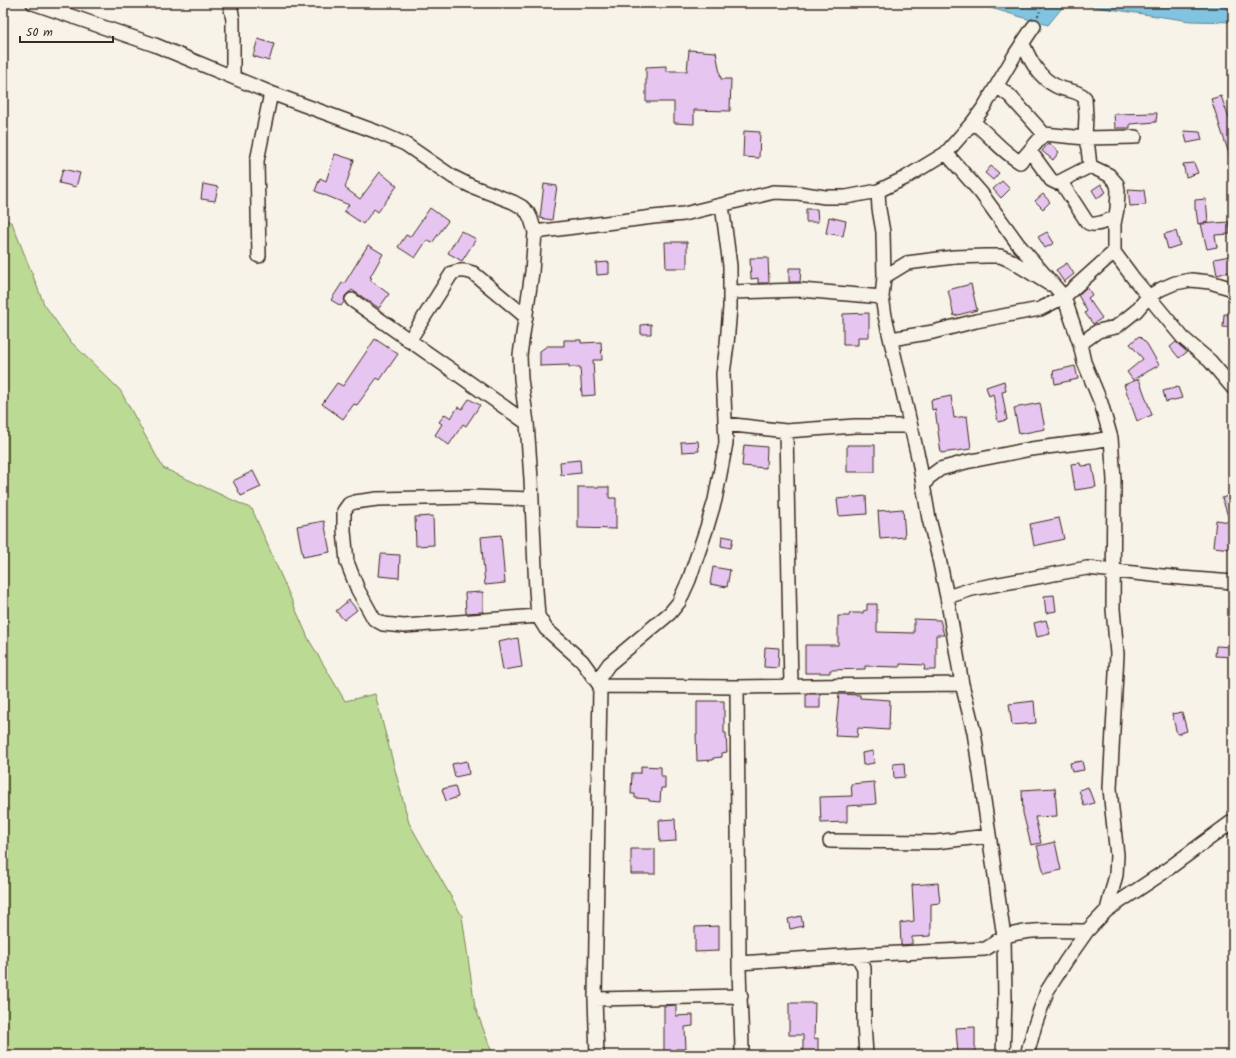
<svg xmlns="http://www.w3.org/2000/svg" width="1236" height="1058" viewBox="0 0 1236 1058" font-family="Kalam,sans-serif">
  <rect width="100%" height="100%" fill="#f7f3e8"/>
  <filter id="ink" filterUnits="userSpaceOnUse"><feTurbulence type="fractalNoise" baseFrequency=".025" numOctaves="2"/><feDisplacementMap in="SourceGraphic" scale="8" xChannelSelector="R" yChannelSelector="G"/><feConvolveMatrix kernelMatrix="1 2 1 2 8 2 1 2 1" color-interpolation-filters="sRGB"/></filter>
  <g filter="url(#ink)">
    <path fill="#bbdb94" stroke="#7b8259" d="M3 218 12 223 44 304 69 340 120 390 163 468 252 509 309 640 345 701 375 694 409 823 462 916 475 1007 493 1055H3Z"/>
    <path fill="#80c4e1" stroke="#648693" d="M983 3H1066L1048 25 991 8Z
      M1069 3H1233V22L1190 21Z"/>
    <path fill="#e7c5f1" stroke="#3b2a1e" d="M258 39 274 44 269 61 253 56Z
      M689 50 716 52 721 79H731L730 111 694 110V124L674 123V102H646V67L666 66V71H687Z
      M1221 96 1230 121 1233 119V160H1231L1211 99Z
      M1157 113 1156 122 1130 124V128H1115L1114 114Z
      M744 131 760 132 759 158 743 157Z
      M1184 131 1200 132 1202 140 1187 143Z
      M1049 143 1059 152 1053 160 1042 151Z
      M335 154 354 160 345 188 360 199 380 172 397 186 378 212 374 209 363 224 344 211 349 205 315 191 320 178 326 181Z
      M1194 163 1198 173 1186 177 1183 164Z
      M991 166 999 173 993 180 985 173Z
      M63 169 80 173 76 187 59 183Z
      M1002 181 1010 189 1001 198 993 189Z
      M203 184 218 187 215 201 201 199Z
      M544 184 557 186 552 220 540 218Z
      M1101 184 1106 192 1097 198 1092 190Z
      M1128 189 1144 190 1146 205 1130 206Z
      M1043 194 1050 202 1043 209 1035 201Z
      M1206 199 1208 222 1198 224 1196 210H1195V200Z
      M430 208 448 221 432 243 427 240 415 258 398 247 406 235 410 237Z
      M806 209H817L818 222H806Z
      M829 217 846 221 843 236 826 233Z
      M1229 222 1230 234 1215 235 1217 247 1207 249 1201 224Z
      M461 231 476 239 462 261 448 253Z
      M1176 231 1180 245 1168 249 1164 234Z
      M1047 232 1054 243 1045 248 1038 237Z
      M665 242H687V268H666Z
      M368 245 383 254 370 277 372 278 370 280 389 294 379 308 352 290 345 296 344 302 341 306 331 300 342 283 344 284Z
      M1230 256 1233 271 1217 275 1214 259Z
      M750 258H768L769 283H758V278L751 279Z
      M609 262V274L597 275 596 263Z
      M1067 263 1074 274 1064 282 1056 270Z
      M789 268H801L800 282H789Z
      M971 284 977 310 954 316 948 290Z
      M1087 287 1092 295 1088 298 1102 318 1093 324 1085 313 1087 311 1078 295Z
      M869 313V337H858V345H843V314Z
      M1224 314 1233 315V328L1223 327Z
      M651 324V334H641V325Z
      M1139 336 1147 344 1159 365 1133 380 1127 372 1143 359 1130 344Z
      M375 339 398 354 380 380 377 378 357 405 354 404 343 419 322 404 337 383 343 386Z
      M564 340H581V343L601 342 602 360H593L595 395 582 396 580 367H569V365L540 366V351L547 346H564Z
      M1176 342 1187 352 1179 358 1170 347Z
      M1075 366 1078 379 1055 384 1053 371Z
      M1139 379 1152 415 1137 421 1124 385Z
      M1004 381 1006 391 1002 392 1007 420 998 422 993 394 989 396 986 387Z
      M1178 387 1182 398 1166 402 1163 391Z
      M951 396 954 418 967 416 971 449 941 453 935 409 932 410 931 400Z
      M469 399 480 405 466 426 463 424 449 445 435 435 442 424 439 422 445 414 451 418 458 407 462 409Z
      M1040 403 1045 429 1019 434 1014 408Z
      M698 441 699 451 682 452 681 442Z
      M744 445 767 447 766 468 742 466Z
      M847 445H875V472H847Z
      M580 460 581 473 561 475 560 462Z
      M1080 463 1081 466 1092 465 1096 487 1075 490 1071 464Z
      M253 471 261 487 241 496 233 481Z
      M578 487H609V498H616V529L578 528Z
      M1233 494 1232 549 1213 547 1216 520 1230 522 1222 498Z
      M866 496 867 514 839 516 837 499Z
      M903 509 905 537 880 539 878 511Z
      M433 516 434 545 416 546 415 517Z
      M1059 518 1064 539 1034 546 1030 524Z
      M324 521 330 552 303 557 297 526Z
      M501 535 505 583 485 585 481 537Z
      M722 536 733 538 731 548 721 546Z
      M381 554 400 555 399 578 379 576Z
      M713 567 730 570 727 587 710 584Z
      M483 592V612L466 613 465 593Z
      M1054 595 1056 611 1046 613 1044 596Z
      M349 600 357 610 344 620 336 611Z
      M867 604H877V632L914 633V619L940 620 944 635H936V670H924L925 665 900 664V667L865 666V669L830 670V673H805V645H838V616H849L850 613H863V611L867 610Z
      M1046 620 1050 634 1037 637 1034 623Z
      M518 638 522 667 503 670 498 642Z
      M1216 646 1233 647V657L1215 656Z
      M765 647 779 648 778 668 764 667Z
      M806 694H820V708H806Z
      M839 694 860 695V698L890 700 889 730 858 728 857 737 835 736Z
      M697 701H724V733H726L727 752 722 753V757L713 758V760L697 761 696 734H697Z
      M1034 701 1036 723 1012 725 1009 704Z
      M1182 712 1187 731 1177 734 1172 714Z
      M873 751 874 763 863 765 862 753Z
      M467 761 469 774 455 777 452 764Z
      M1082 761 1084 770 1072 772 1070 763Z
      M904 763 905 777 894 778 893 764Z
      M641 766 661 767V776H665V788H661L660 802 649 801V799L635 798V794H631L632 773H641Z
      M874 782 876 804 847 806V822L821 823 820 797 852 796 851 784Z
      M455 786 458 797 446 801 442 789Z
      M1088 787 1094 803 1084 806 1079 790Z
      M1055 788 1057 816 1035 817 1041 843 1031 845 1023 813 1022 790Z
      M675 819 676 841 660 842 659 820Z
      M1055 842 1061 870 1044 874 1037 846Z
      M631 849H655V874H631Z
      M938 883 940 903 931 904V936L912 937V944L901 945 900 923 914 921 912 885Z
      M801 916 803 926 790 929 788 919Z
      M719 926V951L695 952V927Z
      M789 1003H815L814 1039 818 1038V1055H803V1035H789Z
      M676 1005V1016L693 1015V1026L685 1027 686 1049H676L677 1055H664V1006Z
      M975 1027V1055H958L956 1028Z"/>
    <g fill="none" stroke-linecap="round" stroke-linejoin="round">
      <g stroke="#3b2a1e" stroke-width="16">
        <path id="minor" d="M33 3 155 45 271 93 377 132 405 144 453 177 471 186 513 202 522 207 528 213 531 219 535 232 532 272 520 355 521 379 527 423 531 479 536 590 538 616 546 629 582 661 600 686 595 999 597 1055
          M230 3 233 20V76
          M1023 44C1030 60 1039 78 1056 86 1065 91 1078 90 1085 98L1086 116 1085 138 1088 148 1090 166 1109 175 1117 184 1118 191 1117 209 1114 224V252L1134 279 1183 338 1210 361 1233 388
          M997 86 1010 96 1044 134 1085 138 1135 137
          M973 122C990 135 1002 152 1020 162L1044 134
          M1030 151 1051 180 1057 183 1090 166
          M946 153 981 193 1018 244 1064 297 1080 344 1084 362 1101 403 1111 438 1114 480 1113 609 1117 654 1110 788 1112 810 1117 855 1116 875 1107 910
          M1061 182 1087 222C1094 228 1107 220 1115 218
          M878 191 879 209 883 232 884 277 882 297 885 316 919 461 929 519 938 554 947 597 962 684 974 732 1004 937 1005 999 1003 1055
          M535 232 653 217 684 214 774 192 798 193 825 197H846L878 191 905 178 946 153 973 122 984 107 1016 53 1034 26
          M259 256 257 161 271 93
          M884 277 907 263 954 257 986 256H1000L1010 260 1049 284
          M730 292 801 290 882 297
          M352 300 527 423
          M891 339 933 332 976 321 1040 309 1064 297 1114 252
          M409 341 452 273C460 270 465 270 473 273L526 317
          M1080 344 1098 331 1116 327 1136 311 1148 297 1161 289 1175 283 1191 280 1210 282 1233 289
          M725 424 786 431 855 426H910
          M786 431 791 686
          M923 487 928 478 940 469 966 462 1031 449 1094 441 1111 438
          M532 499 473 497 377 499 355 502 349 504 344 511V531L347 562 358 590 374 619 383 624 404 626 538 616
          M947 597 972 589 1087 568 1181 578 1233 582
          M597 681 609 664 670 613 679 602 689 580 707 527 715 500 726 443 723 374 727 344 730 307V266L722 205
          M600 686 737 687 962 684
          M737 687C738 778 738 870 739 961 739 992 742 1023 742 1055
          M830 841 935 842 989 836
          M857 955 864 968V1023L866 1055
          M739 963 857 955 985 949C992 946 999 938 1006 936 1032 928 1060 931 1087 931
          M595 999 741 996
          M1027 1055 1035 1025 1047 991 1066 961 1087 931 1107 910 1161 874 1233 821"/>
      </g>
      <path stroke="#3b2a1e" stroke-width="2" stroke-dasharray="1 3" stroke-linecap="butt" d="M1038 16 1043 3"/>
      <use href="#minor" stroke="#f7f3e8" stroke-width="13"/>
    </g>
  </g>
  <rect width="1236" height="1058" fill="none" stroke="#f7f3e8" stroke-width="16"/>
  <rect x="8" y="8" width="1220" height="1042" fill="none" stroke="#3b2a1e" stroke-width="1.5" filter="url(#ink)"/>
  <path d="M20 36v6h93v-6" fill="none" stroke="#3b2a1e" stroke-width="2"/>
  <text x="26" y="36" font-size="12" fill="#3b2a1e" stroke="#f7f3e8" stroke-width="3" paint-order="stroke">50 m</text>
</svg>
